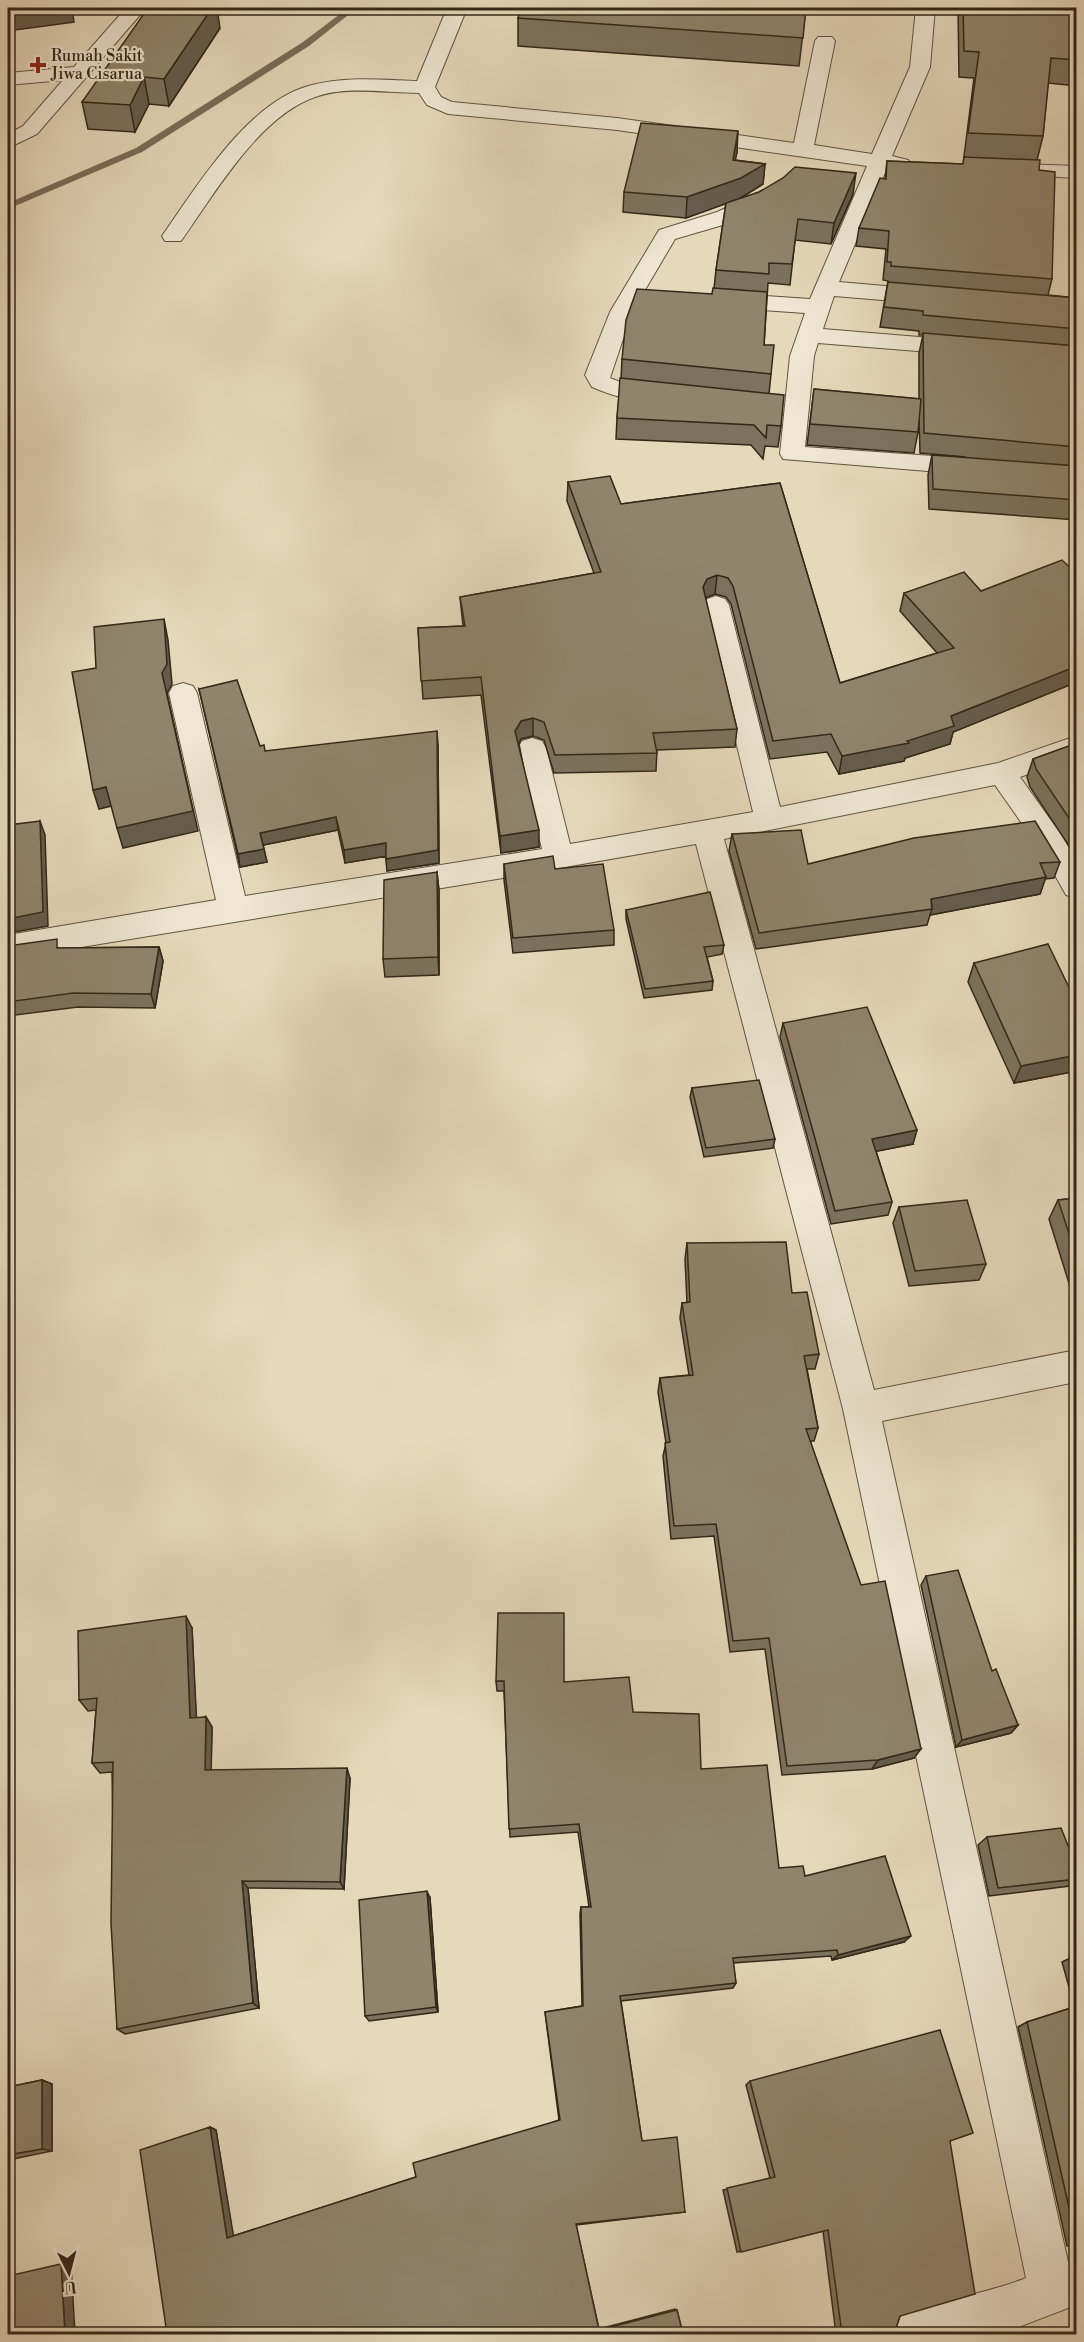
<svg xmlns="http://www.w3.org/2000/svg" width="1084" height="2342" viewBox="0 0 1084 2342" font-family="'Libre Bodoni',serif">
  <rect width="100%" height="100%" fill="#e6d9bb"/>
  <filter id="stains"><feTurbulence type="fractalNoise" baseFrequency=".00333" numOctaves="4"/><feColorMatrix values="0 0 0 0 .2 0 0 0 0 .09 0 0 0 0 .02 0 0 0 .5 -.17"/></filter>
  <radialGradient id="worn" r=".72"><stop offset=".6" stop-color="#630" stop-opacity="0"/><stop offset="1" stop-color="#630" stop-opacity=".3"/></radialGradient>
  <g fill="none" stroke-linecap="round" stroke-linejoin="round">
    <path fill="#7a6d59" fill-rule="evenodd" d="M348 8H357L309 46 142 152 8 209V203L136 148 303 42Z"/>
    <g stroke="#605441" stroke-width="2">
      <path id="minor" d="M126 8H146L37 134 8 148V134L23 126 63 80 8 85V73L74 67Z
        M447 8H467L435 87 441 97 452 102 617 118 794 143 815 41 818 37H832L835 41 814 145 872 154 910 67 916 8H935L930 67 892 156 908 160 912 164 908 168H887L839 282 931 290 939 292 942 297 939 302 931 304 834 296 823 329 967 341 975 343 979 348 975 353 967 355 818 343 814 356 805 447 976 459 985 461 988 467 985 473 976 475 783 459 780 454 790 356 805 313 722 307 714 305 711 300 714 295 722 293 810 299 867 166 617 130 448 114 427 105 419 93C387 93 349 86 318 96 260 114 215 193 181 241H165L162 236C197 186 249 100 312 85 346 76 383 80 417 81Z
        M997 163 1076 166V178L990 173 986 169 990 165Z
        M764 190 772 191 775 196 772 201 733 222 675 239 632 312 610 378 623 383 672 389 676 394 672 399C647 406 615 397 592 387L585 375 610 312 659 230 717 212Z
        M716 596 725 599 729 605 780 807 998 763 1076 736V757L1020 777 1062 836 1076 861V898L1066 895 1042 852 995 785 724 839 874 1390 1076 1350V1382L882 1421 1068 2262 1076 2259V2305L1000 2334H888L894 2317C937 2300 983 2295 1026 2278L843 1409 696 844 503 878 8 959V935L216 900 169 693 173 686 183 683 193 686 197 693 245 896 542 849 518 748 522 741 532 738 542 741 546 748 570 844 753 812 703 605 707 599Z"/>
    </g>
    <use href="#minor" fill="#efe6d3" fill-rule="evenodd"/>
  </g>
  <path fill="#7c725e" stroke="#332718" stroke-width="1.5" d="M806 8 799 66 518 46V18Z
    M958 8H1077V86L1048 83 1043 136 1037 160 1052 279 1048 295 1077 298V520L929 509 928 475 932 455 966 457 920 453 919 417 918 432 914 453 807 445 814 389 919 399V353L923 335H919V331L880 327 888 281 883 280 886 249 856 246 859 228 885 179 887 161 963 164 974 78 959 77Z
    M220 28 169 106 149 104 135 132 88 129 82 102Z
    M737 152 735 160 765 164 763 184 739 199 853 194 831 244 795 240 790 285 768 283 764 345 771 374 769 394 781 426 778 447 765 446 763 459 751 445 616 439 617 418 621 379 622 359 712 294 714 288 716 270 726 203 686 218 623 212 624 192Z
    M568 482 621 504 780 483 840 683 937 653 900 611 904 593 981 591 1077 574V682L953 732 950 744 905 758 904 761 839 774 827 752 770 759 731 604 726 597 715 594 705 598 737 729 735 747 657 750 656 771 554 773 544 740 533 736 521 739 519 744 539 847 501 853 481 695 423 699 418 628 463 626 460 597 594 573 567 501Z
    M199 689 265 751 438 744 439 863 387 871 386 856 345 863 338 830 263 845 267 862 240 867Z
    M1077 743V858L1030 787 1027 777 1033 759Z
    M732 834 808 864 1060 862 1054 878 1045 879 1040 894 930 915 927 925 756 949 729 851Z
    M504 864 555 869 614 930V945L513 953 504 880Z
    M437 872 439 891V975L385 977 383 959Z
    M626 910 724 945 722 954 707 957 713 981 712 990 644 998 626 919Z
    M8 946 60 948 159 947 163 961 155 1008 78 1007 8 1016Z
    M974 963 1077 1004V1071L1014 1083 968 982Z
    M783 1023 913 1144 876 1151 892 1202 888 1215 831 1224 780 1037Z
    M692 1088 775 1139 773 1148 704 1157 690 1097Z
    M1077 1198V1309L1049 1219 1058 1200Z
    M899 1207 986 1264 979 1280 909 1286 893 1223Z
    M687 1243 792 1293 819 1354 815 1369H807L818 1428 814 1441H810L914 1758 872 1769 782 1775 765 1649 730 1652 714 1536 671 1539 663 1456 666 1443 658 1392 660 1378 689 1375 680 1318 682 1303H687L685 1259Z
    M926 1576 992 1671 1018 1725 1011 1733 956 1747 921 1585Z
    M192 1628 196 1718 206 1717 212 1727 211 1770 350 1778 344 1889 248 1888 259 2008 125 2034 117 2029 112 1772 100 1773 92 1763 96 1710 88 1711 79 1700Z
    M496 1681 564 1682 633 1712 701 1769 779 1868 805 1876 904 1942 832 1960 831 1956 733 1963 736 1983 733 1988 621 2001 642 2141 685 2212 576 2225 599 2329 675 2309 677 2310 683 2334H167L210 2127 216 2130 233 2236 416 2177 559 2120 545 2012 582 2006 580 1914 581 1907H589L578 1832 510 1837 504 1691H497Z
    M987 1837 1077 1868V1882L1070 1886 989 1896 978 1845Z
    M430 1898 438 2012 369 2021 365 2016Z
    M1077 1955V2005H1074L1062 1962Z
    M1077 2006V2246H1067L1018 2027 1027 2022Z
    M42 2080 52 2084V2151L8 2160V2087Z
    M750 2081 950 2141 900 2316 894 2334H836L823 2231 737 2252 723 2190 770 2178 746 2085Z"/>
  <path fill="#655c4c" stroke="#332718" stroke-width="1.5" d="M38 8H72L74 22 8 31V11Z
    M212 8H217L220 28 169 106 164 79Z
    M144 77 149 104 135 132 130 105Z
    M738 131 737 152 731 181 733 160Z
    M765 164 763 184 739 199 686 218 687 197Z
    M856 173 853 194 831 244 834 223Z
    M717 575 715 594 705 598 703 587 707 579Z
    M164 619 168 640 172 684 167 693 198 831 123 848 117 828 162 673Z
    M1077 666V682L953 732 950 744 905 758 904 761 839 774 842 756 907 741 951 716Z
    M533 718V736L521 739 516 749 515 731 521 721Z
    M437 731 438 744 439 863 387 871 386 859Z
    M106 787 112 806 99 809 93 790Z
    M336 817 338 830 263 845 260 833Z
    M40 821 45 835 48 926 8 933V919Z
    M539 830V847L501 853 500 836Z
    M386 843 387 856 345 863 344 850Z
    M264 849 267 862 240 867 238 854Z
    M437 872 439 891V975L438 957Z
    M1046 877 1040 894 930 915 932 909 931 899Z
    M159 947 163 961 155 1008 151 994Z
    M1077 1055V1071L1014 1083 1021 1066Z
    M917 1130 913 1144 868 1153 872 1139Z
    M186 1616 192 1628 197 1728 190 1718Z
    M206 1717 212 1727 211 1779 205 1770Z
    M1018 1725 1011 1733 956 1747 962 1740Z
    M921 1749 914 1758 872 1769 878 1760Z
    M347 1768 350 1778 344 1889 340 1882Z
    M242 1881 248 1888 259 2008 253 2003Z
    M427 1891 430 1898 438 2012 436 2007Z
    M911 1936 904 1942 832 1960 838 1955Z
    M42 2080 52 2084V2151L42 2149Z
    M210 2127 216 2130 234 2239 227 2238Z
    M61 2264H71L75 2334H65Z"/>
  <path fill="#90846d" stroke="#332718" stroke-width="1.5" d="M8 8H38L8 11Z
    M148 8H212L164 79 144 77 130 105 82 102Z
    M521 8H806L803 38 518 18Z
    M963 8H1077V60L1051 58 1043 136 968 133 979 52 964 51Z
    M641 123 738 131 733 160 765 164 741 178 687 197 624 192Z
    M964 157 1040 160 1039 170 1055 172 1052 279 891 266V262H887L889 231 859 228 880 178 886 179 887 161 963 164Z
    M795 167 856 173 834 223 798 219 792 264 769 263V274L716 270 726 203 759 192 783 178Z
    M888 282 1077 298V329L923 315V311L884 307Z
    M713 288 767 292 764 345H774L771 374 622 359 626 320 637 289 712 294Z
    M923 333 1077 346V447L924 433Z
    M620 378 784 395 781 426 767 425 766 438 754 425 617 418Z
    M814 389 921 399 918 432 810 424Z
    M932 455 1077 466V500L933 489Z
    M610 476 621 504 780 483 840 683 954 648 904 593 964 572 981 591 1062 560 1077 574V666L951 716 954 726 907 741 909 743 842 756 831 734 773 741 733 586 728 578 717 575 707 579 703 587 737 729 653 733 657 753 555 755 544 722 533 718 521 721 515 731 539 830 500 836 481 677 421 681 418 628 465 626 460 597 601 572 568 482Z
    M164 619 167 664 162 673 193 811 117 828 106 787 93 790 72 672 96 668 94 627Z
    M237 680 260 746 264 745 265 751 437 731 438 850 386 859V843L344 850 336 817 260 833 264 849 238 854 199 689Z
    M1077 743V830L1036 769 1033 759Z
    M40 821 43 912 8 919V825Z
    M1035 821 1060 862 1040 863 1046 877 931 899 932 909 759 933 732 834 801 830 808 864 914 838Z
    M553 856 555 869 603 864 614 930 513 938 504 864Z
    M437 872 438 957 383 959 384 880Z
    M710 892 724 945 704 947 713 981 645 989 626 910Z
    M57 939V948L159 947 151 994 73 993 8 1002V946Z
    M1048 944 1077 1004V1055L1021 1066 974 963Z
    M867 1007 917 1130 872 1139 892 1202 835 1211 783 1023Z
    M759 1080 775 1139 706 1148 692 1088Z
    M1077 1198V1258L1058 1200Z
    M967 1200 986 1264 915 1271 899 1207Z
    M786 1242 792 1293 807 1292 819 1354 804 1356 818 1428 806 1429 861 1585 885 1581 921 1749 878 1760 787 1766 769 1638 733 1641 716 1524 674 1526 665 1443 670 1442 660 1378 693 1375 682 1303 690 1302 687 1243Z
    M958 1570 992 1671 996 1669 1018 1725 962 1740 926 1576Z
    M498 1613H564V1682L629 1677 633 1712 699 1714 701 1769 767 1765 779 1868 803 1866 805 1876 885 1856 911 1936 838 1955 837 1950 733 1958 736 1983 620 1996 642 2141 677 2137 685 2212 576 2224 599 2330 677 2310 683 2334H167L140 2150 210 2127 227 2238 416 2177 413 2163 560 2120 545 2012 583 2006 581 1907H591L579 1824 509 1829 504 1681H496Z
    M186 1616 190 1718 206 1717 205 1770 347 1768 340 1882 242 1881 253 2003 117 2029 111 1923 113 1762 92 1763 97 1698 79 1700 78 1631Z
    M1061 1828 1077 1868V1879L998 1888 987 1837Z
    M427 1891 436 2007 365 2016 359 1900Z
    M1077 1955V1976L1071 1957Z
    M1077 2006V2243L1027 2022Z
    M940 2030 973 2133 950 2141 975 2294 900 2316 894 2334H842L828 2230 741 2252 727 2188 775 2177 750 2081Z
    M42 2080V2149L8 2155V2087Z
    M61 2264 65 2334H8V2276Z"/>
  <path fill="#8f2418" stroke="#efe6d3" stroke-width="2" d="M35 56h6v6h6v6h-6v6h-6v-6h-6v-6h6z"/>
  <g text-anchor="middle" dominant-baseline="central" stroke-width="4.5" stroke-linejoin="round" paint-order="stroke">
    <g font-size="16" fill="#332718" stroke="#efe6d3" text-anchor="start">
      <text x="51" y="56">Rumah Sakit<tspan x="51" dy="18">Jiwa Cisarua</tspan></text>
    </g>
  </g>
  <rect width="1084" height="2342" fill="none" stroke="#e6d9bb" stroke-width="30"/>
  <rect x="9" y="9" width="1066" height="2324" fill="none" stroke="#332718" stroke-width="3"/>
  <rect x="15" y="15" width="1054" height="2312" fill="none" stroke="#332718" stroke-width="1.5"/>
  <g transform="translate(69 2273) rotate(174)" stroke="#efe6d3" stroke-width="4.5" paint-order="stroke">
  <path d="M0-4.5L10 22L0 15L-10 22Z" fill="#332718"/>
  <text y="-9" font-size="16" font-weight="bold" text-anchor="middle" fill="#332718">U</text>
  </g>
  <rect width="100%" height="100%" filter="url(#stains)"/>
  <rect width="100%" height="100%" fill="url(#worn)"/>
</svg>
